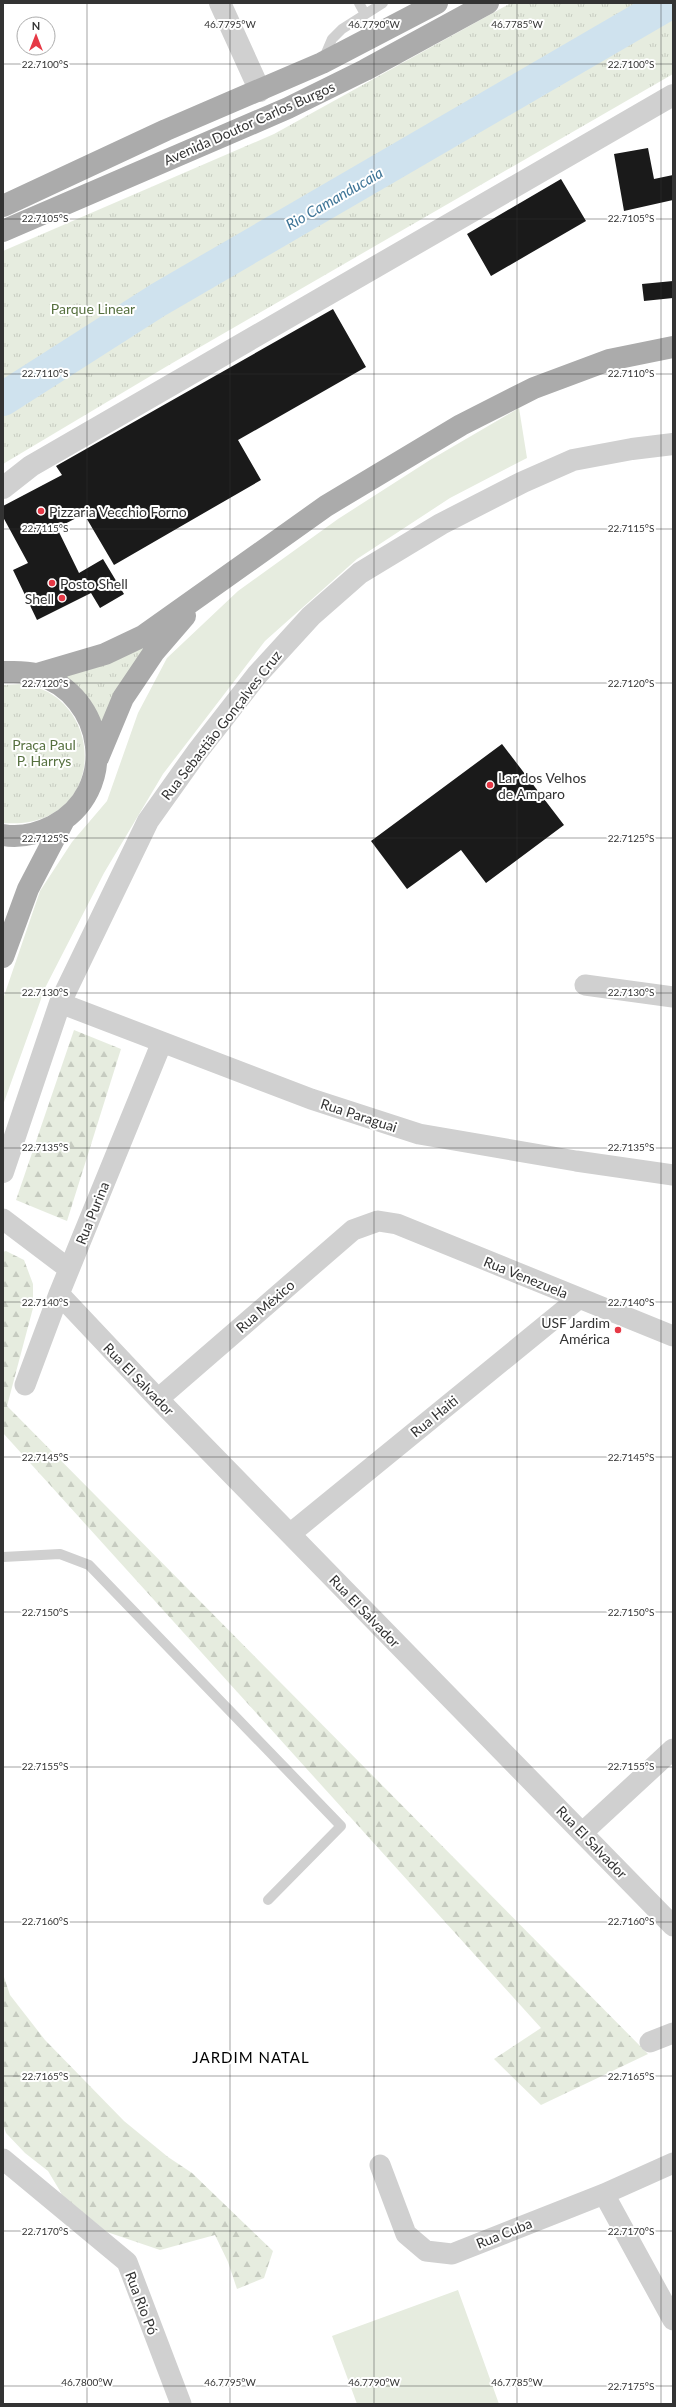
<svg xmlns="http://www.w3.org/2000/svg" width="676" height="2407" viewBox="0 0 676 2407" font-family="Lato,sans-serif">
  <defs>
    <pattern id="forest-firs" width="22" height="20" patternUnits="userSpaceOnUse"><rect width="22" height="20" fill="#e6ecdf"/><path d="M5 1l3.5 6h-7zM16 11l3.5 6h-7z" fill="#c6cbc0"/></pattern>
    <pattern id="park-tufts" width="24" height="20" patternUnits="userSpaceOnUse"><rect width="24" height="20" fill="#e6ecdf"/><path d="M3 7l-1-3M5 7V3M7 7l1-3M15 17l-1-3M17 17v-4M19 17l1-3" fill="none" stroke="#c6cbc0"/></pattern>
  </defs>
  <rect width="100%" height="100%" fill="#fff"/>
  <path fill="#e6ecdf" d="M519 408 527 458 450 498 357 559 265 641 163 774 104 873 45 988 3 1105V999L40 891 72 842 107 801 138 713 167 658 238 591 338 519 430 460Z
    M458 2290 499 2404H357L332 2336Z"/>
  <path fill="url(#forest-firs)" d="M74 1030 121 1049 67 1221 16 1200Z
    M6 1251 24 1260 33 1284V1308L7 1406 648 2054 541 2105 494 2059 541 2028 3 1433V1252Z
    M3 1974 10 1995 45 2040 124 2121 168 2157 192 2173 273 2251 264 2278 237 2289 228 2262 215 2235 160 2250 107 2232 63 2196 48 2171 25 2153 6 2133 3 2124Z"/>
  <path fill="url(#park-tufts)" d="M511 3H673V74L169 365 3 464V251L274 134Z
    M171 624 104 725 62 678Z
    M21 684C30 686 40 688 48 692 95 718 99 792 48 816 33 823 19 824 3 823V685Z"/>
  <g fill="none" stroke-linecap="round" stroke-linejoin="round">
    <path stroke="#cfe2ee" stroke-width="34" d="M3 399 158 300 669 3"/>
  </g>
  <path fill="#1a1a1a" d="M648 148 654 179 673 175V200L624 211 614 154Z
    M561 179 586 221 491 276 467 234Z
    M673 281V298L644 301 642 284Z
    M333 309 366 367 238 440 261 480 114 565 84 514 57 528 79 573 103 559 124 594 100 608 91 593 37 620 13 570 28 563 3 517V506L62 475 56 466Z
    M502 744 564 825 486 883 461 850 407 889 371 841Z"/>
  <g fill="none" stroke-linecap="round" stroke-linejoin="round">
    <path stroke="#d0d0d0" stroke-width="10" d="M359 3 365 14
      M323 60 332 39 342 29 383 3
      M3 1557 60 1554 89 1565 341 1826 268 1900"/>
    <path stroke="#d0d0d0" stroke-width="21" d="M585 985 673 997
      M60 1003 311 1099 419 1134 576 1161 673 1175
      M3 1219 69 1269
      M59 1294 158 1399 673 1926
      M25 1385 59 1294 162 1042
      M158 1399 353 1230 378 1221 397 1224 673 1336
      M290 1534 578 1299
      M582 1833 673 1749
      M650 2042 673 2033
      M3 2159 127 2262 181 2404
      M380 2165 406 2234 426 2251 452 2254 604 2194 673 2163
      M604 2194 673 2320"/>
    <path stroke="#d0d0d0" stroke-width="22" d="M220 3 260 91
      M3 488 31 466 673 95
      M3 1172 60 1003 148 821 197 752 257 675 311 616 360 573 441 524 523 482 573 460 632 449 673 444"/>
    <path stroke="#ababab" stroke-width="22" d="M3 206 166 130 322 63 437 3
      M3 231 288 108 365 70 488 3
      M3 672C14 672 25 671 36 674 107 695 119 792 53 826 37 834 20 838 3 835
      M37 674 105 654 143 636 326 506 461 425 534 388 609 360 673 347
      M98 758 123 698 154 652 185 616
      M3 957 28 889 64 820"/>
  </g>
  <path fill="none" stroke="#333" stroke-width="1" stroke-opacity="0.45" d="M87 3V2404M230 3V2404M374 3V2404M517 3V2404M661 3V2404M3 64H673M3 219H673M3 374H673M3 529H673M3 683H673M3 838H673M3 993H673M3 1148H673M3 1302H673M3 1457H673M3 1612H673M3 1767H673M3 1922H673M3 2076H673M3 2231H673M3 2386H673"/>
  <g fill="#e63946" stroke="#fff" stroke-width="1.5">
    <circle cx="41" cy="511" r="4"/>
    <circle cx="52" cy="583" r="4"/>
    <circle cx="62" cy="598" r="4"/>
    <circle cx="490" cy="785" r="4"/>
    <circle cx="618" cy="1330" r="4"/>
  </g>
  <g text-anchor="middle" dominant-baseline="central" stroke-width="4" stroke-linejoin="round" paint-order="stroke">
    <g font-size="14" fill="#333" stroke="#fff">
      <text transform="translate(249 123) rotate(-24)">Avenida Doutor Carlos Burgos</text>
      <text transform="translate(221 725) rotate(-52)">Rua Sebastião Gonçalves Cruz</text>
      <text transform="translate(359 1115) rotate(18)">Rua Paraguai</text>
      <text transform="translate(92 1213) rotate(-68)">Rua Purina</text>
      <text transform="translate(526 1277) rotate(22)">Rua Venezuela</text>
      <text transform="translate(265 1306) rotate(-41)">Rua México</text>
      <text transform="translate(139 1379) rotate(46)">Rua El Salvador</text>
      <text transform="translate(434 1416) rotate(-39)">Rua Haiti</text>
      <text transform="translate(365 1611) rotate(46)">Rua El Salvador</text>
      <text transform="translate(592 1842) rotate(46)">Rua El Salvador</text>
      <text transform="translate(504 2233) rotate(-22)">Rua Cuba</text>
      <text transform="translate(142 2303) rotate(69)">Rua Rio Pó</text>
    </g>
    <g font-size="14" fill="#56703f" stroke="#fff">
      <text x="93" y="308">Parque Linear</text>
      <text x="44" y="744">Praça Paul<tspan x="44" dy="16">P. Harrys</tspan></text>
    </g>
    <g font-size="14" fill="#333" stroke="#fff" text-anchor="start">
      <text x="49" y="511">Pizzaria Vecchio Forno</text>
      <text x="60" y="583">Posto Shell</text>
      <text x="54" y="598" text-anchor="end">Shell</text>
      <text x="498" y="777">Lar dos Velhos<tspan x="498" dy="16">de Amparo</tspan></text>
      <text x="610" y="1322" text-anchor="end">USF Jardim<tspan x="610" dy="16">América</tspan></text>
    </g>
    <g font-size="15" font-style="italic" fill="#3f7597" stroke="#fff">
      <text transform="translate(334 198) rotate(-30)">Rio Camanducaia</text>
    </g>
    <g font-size="15" letter-spacing="1" fill="#000" stroke="#fff">
      <text x="251" y="2057">JARDIM NATAL</text>
    </g>
  </g>
  <g font-size="10" text-anchor="middle" fill="#333" stroke="#fff" stroke-width="4" stroke-linejoin="round" paint-order="stroke">
    <text x="230" y="28">46.7795°W</text>
    <text x="374" y="28">46.7790°W</text>
    <text x="517" y="28">46.7785°W</text>
    <text x="45" y="68">22.7100°S</text>
    <text x="631" y="68">22.7100°S</text>
    <text x="45" y="222">22.7105°S</text>
    <text x="631" y="222">22.7105°S</text>
    <text x="45" y="377">22.7110°S</text>
    <text x="631" y="377">22.7110°S</text>
    <text x="45" y="532">22.7115°S</text>
    <text x="631" y="532">22.7115°S</text>
    <text x="45" y="687">22.7120°S</text>
    <text x="631" y="687">22.7120°S</text>
    <text x="45" y="842">22.7125°S</text>
    <text x="631" y="842">22.7125°S</text>
    <text x="45" y="996">22.7130°S</text>
    <text x="631" y="996">22.7130°S</text>
    <text x="45" y="1151">22.7135°S</text>
    <text x="631" y="1151">22.7135°S</text>
    <text x="45" y="1306">22.7140°S</text>
    <text x="631" y="1306">22.7140°S</text>
    <text x="45" y="1461">22.7145°S</text>
    <text x="631" y="1461">22.7145°S</text>
    <text x="45" y="1616">22.7150°S</text>
    <text x="631" y="1616">22.7150°S</text>
    <text x="45" y="1770">22.7155°S</text>
    <text x="631" y="1770">22.7155°S</text>
    <text x="45" y="1925">22.7160°S</text>
    <text x="631" y="1925">22.7160°S</text>
    <text x="45" y="2080">22.7165°S</text>
    <text x="631" y="2080">22.7165°S</text>
    <text x="45" y="2235">22.7170°S</text>
    <text x="631" y="2235">22.7170°S</text>
    <text x="87" y="2386">46.7800°W</text>
    <text x="230" y="2386">46.7795°W</text>
    <text x="374" y="2386">46.7790°W</text>
    <text x="517" y="2386">46.7785°W</text>
    <text x="631" y="2390">22.7175°S</text>
  </g>
  <rect width="676" height="2407" fill="none" stroke="#333333" stroke-width="8"/>
  <g transform="translate(36 36)"><circle r="19" fill="#ffffff" stroke="#adadad"/>
  <path d="M0-3L7 15L0 10L-7 15Z" fill="#e63946"/>
  <text y="-6" font-size="11" font-weight="bold" text-anchor="middle" fill="#333333">N</text>
  </g>
</svg>
